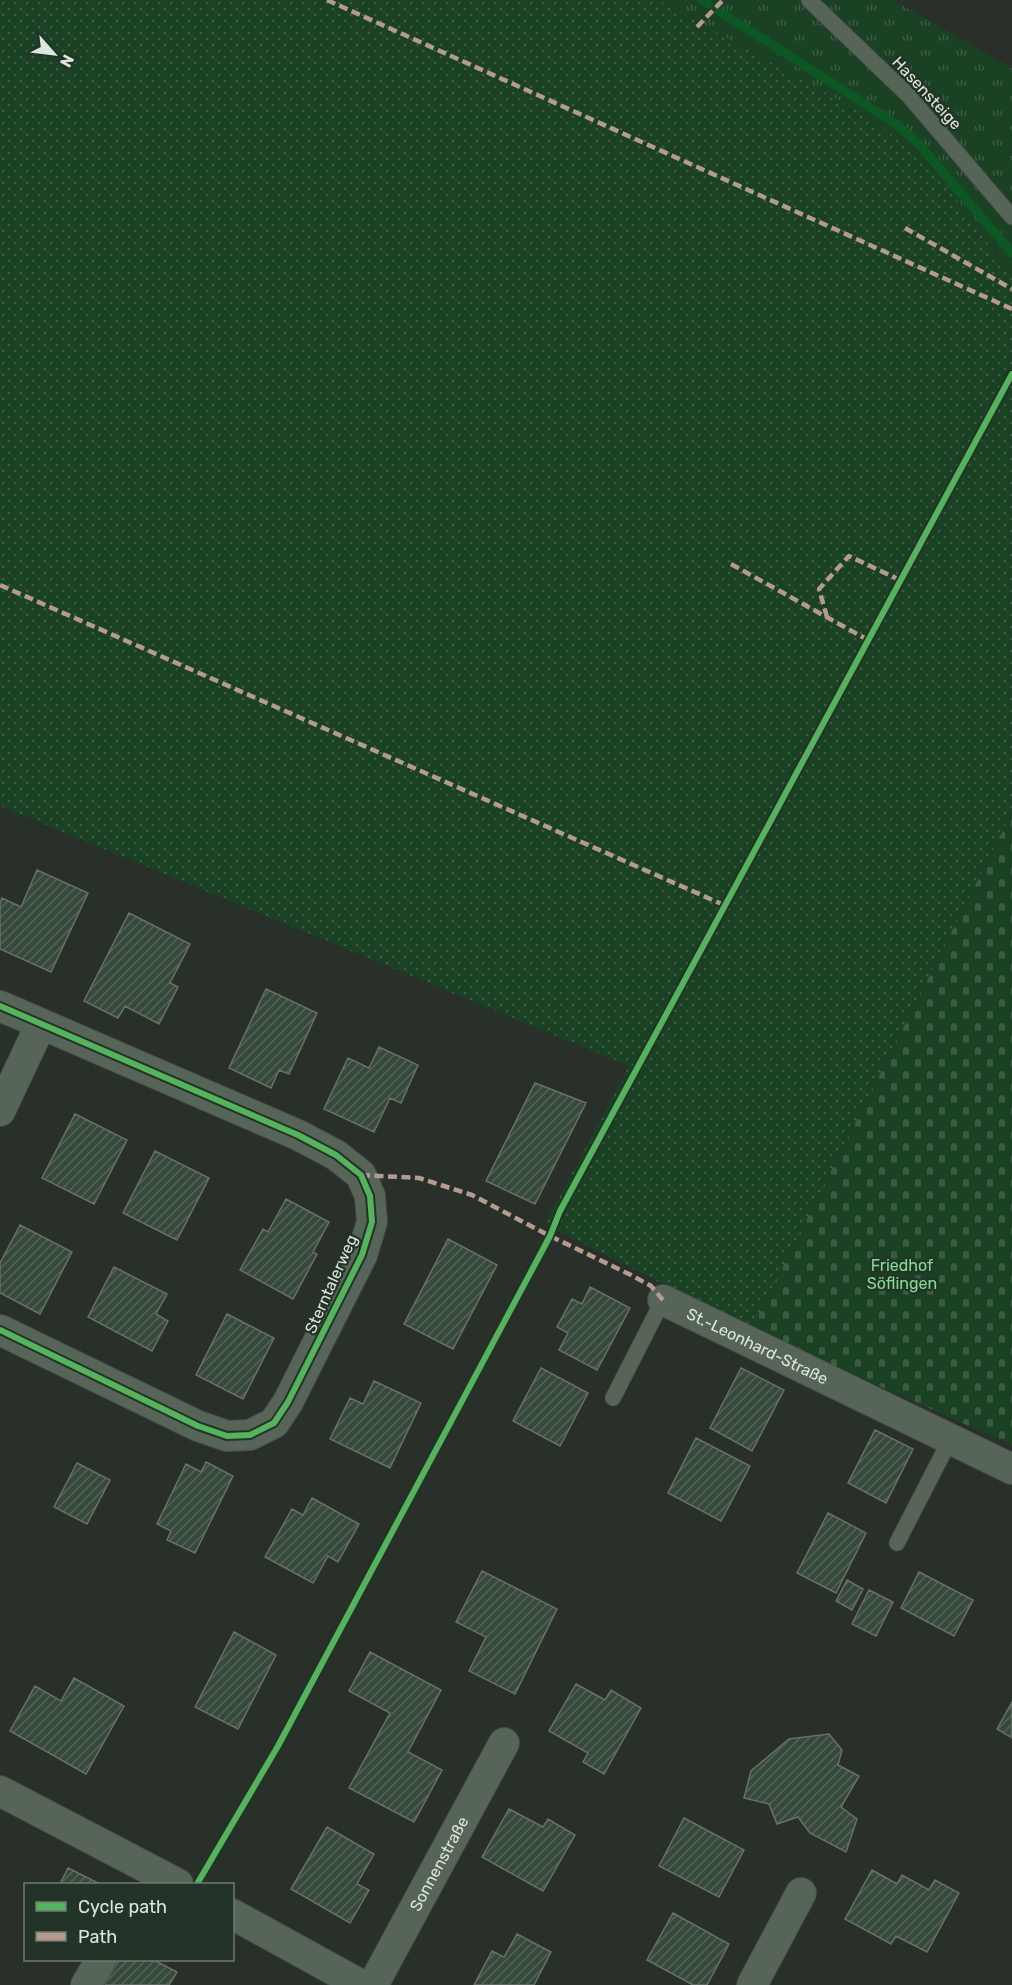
<svg xmlns="http://www.w3.org/2000/svg" width="1012" height="1985" viewBox="0 0 1012 1985" font-family="Rubik,sans-serif">
  <defs>
    <pattern id="grass-tufts" width="24" height="20" patternUnits="userSpaceOnUse" patternTransform="scale(1.5)"><rect width="24" height="20" fill="#1a4123"/><path d="M3 7l-1-3M5 7V3M7 7l1-3M15 17l-1-3M17 17v-4M19 17l1-3" fill="none" stroke="#3b5c42"/></pattern>
    <pattern id="cemetery-stones" width="16" height="16" patternUnits="userSpaceOnUse" patternTransform="scale(1.5)"><rect width="16" height="16" fill="#1a4123"/><path d="M2 7V4a2 2 0 0 1 4 0v3zM10 15v-3a2 2 0 0 1 4 0v3z" fill="#3b5c42"/></pattern>
    <pattern id="park-dots" width="8" height="8" patternUnits="userSpaceOnUse" patternTransform="scale(1.5)"><rect width="8" height="8" fill="#1a4123"/><path d="M2 2h.1M6 6h.1" fill="none" stroke="#3b5c42" stroke-width="1.8" stroke-linecap="round"/></pattern>
    <pattern id="building-hatch" width="6" height="6" patternUnits="userSpaceOnUse" patternTransform="scale(1.5)"><rect width="6" height="6" fill="#37493b"/><path d="M-1 1l2-2M0 6l6-6M5 7l2-2" fill="none" stroke="#536357"/></pattern>
  </defs>
  <rect width="100%" height="100%" fill="#283029"/>
  <path fill="url(#grass-tufts)" d="M658 0H893L1012 68V268L1007 269 933 168 871 118Z"/>
  <path fill="url(#cemetery-stones)" d="M1012 812V1445L751 1329Z"/>
  <path fill="url(#park-dots)" d="M0 0H658L871 118 933 168 1007 269 1012 268V812L751 1329 545 1224 629 1066 0 806Z"/>
  <g fill="none" stroke-linecap="round" stroke-linejoin="round">
    <path stroke="#0d5725" stroke-width="9" d="M702 0 708 4
      M719 11 896 124 918 143 1012 253"/>
  </g>
  <path fill="url(#building-hatch)" stroke="#69706a" stroke-width="1.5" d="M37 870 88 893 51 972 0 949V903L2 898 21 907Z
    M129 913 190 944 170 983 178 987 159 1024 125 1006 118 1018 84 1001Z
    M266 989 317 1013 289 1074 279 1070 271 1088 229 1068Z
    M379 1047 418 1065 401 1103 390 1098 374 1132 324 1109 348 1058 369 1068Z
    M535 1083 586 1103 535 1204 486 1181Z
    M75 1114 127 1140 94 1204 42 1178Z
    M155 1151 209 1178 177 1240 123 1213Z
    M286 1199 329 1222 313 1252 317 1254 293 1299 240 1270 263 1229 268 1232Z
    M20 1225 72 1252 40 1314 0 1293V1263Z
    M448 1239 497 1265 453 1349 404 1324Z
    M114 1267 167 1294 156 1314 168 1321 152 1351 88 1317Z
    M590 1287 630 1308 597 1370 559 1350 568 1333 557 1327 572 1299 582 1304Z
    M227 1314 274 1338 243 1399 196 1375Z
    M541 1368 588 1393 560 1446 513 1421Z
    M741 1368 784 1390 752 1451 710 1428Z
    M374 1381 421 1403 390 1468 330 1439 350 1398 363 1404Z
    M875 1430 913 1449 886 1503 848 1483Z
    M696 1438 750 1466 721 1521 668 1493Z
    M206 1462 233 1476 195 1553 167 1540 171 1531 157 1524 186 1464 201 1472Z
    M77 1463 110 1480 87 1524 54 1507Z
    M312 1498 359 1524 338 1562 328 1556 313 1583 265 1557 292 1509 303 1515Z
    M828 1513 866 1533 836 1593 797 1573Z
    M482 1571 557 1609 515 1694 469 1671 486 1637 456 1622Z
    M919 1572 973 1600 954 1636 901 1608Z
    M847 1580 863 1589 852 1610 836 1601Z
    M869 1590 893 1602 876 1636 852 1624Z
    M234 1632 276 1655 238 1729 195 1707Z
    M370 1652 441 1690 408 1752 442 1770 414 1822 349 1788 390 1713 349 1691Z
    M74 1678 124 1706 86 1774 10 1731 35 1686 61 1701Z
    M576 1684 605 1700 611 1690 641 1708 604 1774 583 1762 588 1753 549 1731Z
    M1012 1702V1738L997 1729Z
    M829 1734 842 1750 838 1765 859 1776 841 1807 857 1819 846 1852 810 1833 798 1817 777 1824 769 1804 744 1798 751 1771 789 1739Z
    M509 1809 543 1827 548 1819 575 1835 543 1891 482 1857Z
    M684 1818 744 1850 719 1897 659 1866Z
    M327 1827 374 1854 357 1884 369 1890 350 1923 291 1889Z
    M68 1868 100 1884H60Z
    M872 1870 897 1884 902 1875 929 1890 935 1880 959 1893 927 1952 896 1936 891 1944 845 1919Z
    M673 1913 729 1944 707 1985H693L647 1960Z
    M517 1934 551 1952 534 1985H474L492 1951 504 1957Z
    M119 1960H154L177 1972 169 1985H104Z"/>
  <g fill="none" stroke-linecap="round" stroke-linejoin="round">
    <g stroke="#464c47" stroke-width="17">
      <path id="lane" d="M809 0 908 95 1012 217
        M613 1398 663 1300
        M897 1543 950 1440"/>
    </g>
    <g stroke="#464c47" stroke-width="32">
      <g id="street">
        <path d="M0 1006 298 1135 336 1155 361 1175 370 1196 372 1222 362 1255 288 1402 274 1423 250 1435 227 1436 198 1426 0 1330"/>
        <path d="M0 1111 41 1024"/>
        <path id="s1" d="M663 1300 1012 1469"/>
        <path d="M0 1791 178 1884"/>
        <path d="M232 1914 361 1985"/>
        <path d="M86 1985 101 1960"/>
        <path id="s2" d="M373 1985 504 1743"/>
        <path d="M752 1985 801 1893"/>
      </g>
    </g>
    <use href="#lane" stroke="#576559" stroke-width="15"/>
    <use href="#street" stroke="#576559" stroke-width="30"/>
    <path stroke="#b69a8f" stroke-width="4.5" stroke-dasharray="9 4.5" stroke-linecap="butt" d="M327 0 1012 309
      M697 27 723 0
      M905 228 1012 289
      M731 564 868 640
      M0 585 724 905
      M827 617 819 589 849 556 900 580
      M361 1175 419 1178 472 1195 550 1236 631 1275 651 1286 663 1300"/>
    <g stroke="#243327" stroke-width="10">
      <path id="cycleway" d="M0 1006 298 1135 336 1155 361 1175 370 1196 372 1222 362 1255 288 1402 274 1423 250 1435 227 1436 198 1426 0 1330
        M197 1884 278 1746 550 1236 560 1211 1012 374"/>
    </g>
    <use href="#cycleway" stroke="#56b35d" stroke-width="6"/>
  </g>
  <g text-anchor="middle" dominant-baseline="central" stroke-width="4.5" stroke-linejoin="round" paint-order="stroke">
    <g font-size="16" fill="#dce6dd" stroke="#243327">
      <text transform="translate(927 93) rotate(47)">Hasensteige</text>
      <text transform="translate(331 1284) rotate(-66)">Sterntalerweg</text>
      <text stroke="none"><textPath href="#s1" startOffset="105">St.-Leonhard-Straße</textPath></text>
      <text stroke="none"><textPath href="#s2" startOffset="138">Sonnenstraße</textPath></text>
    </g>
    <g font-size="16" fill="#80e092" stroke="#243327">
      <text x="902" y="1265">Friedhof<tspan x="902" dy="18">Söflingen</tspan></text>
    </g>
  </g>
  <rect x="24" y="1883" width="210" height="78" fill="#243327" stroke="#6e7b70" stroke-width="1.5"/>
  <rect x="36" y="1902" width="30" height="9" fill="#56b35d" stroke="#6e7b70" stroke-width="1.5"/>
  <text x="78" y="1913" font-size="18" fill="#dce6dd">Cycle path</text>
  <rect x="36" y="1932" width="30" height="9" fill="#b69a8f" stroke="#6e7b70" stroke-width="1.5"/>
  <text x="78" y="1943" font-size="18" fill="#dce6dd">Path</text>
  <g transform="translate(54 54) rotate(118)" stroke="#243327" stroke-width="4.5" paint-order="stroke">
  <path d="M0-4.5L10 22L0 15L-10 22Z" fill="#dce6dd"/>
  <text y="-9" font-size="16" font-weight="bold" text-anchor="middle" fill="#dce6dd">N</text>
  </g>
</svg>
